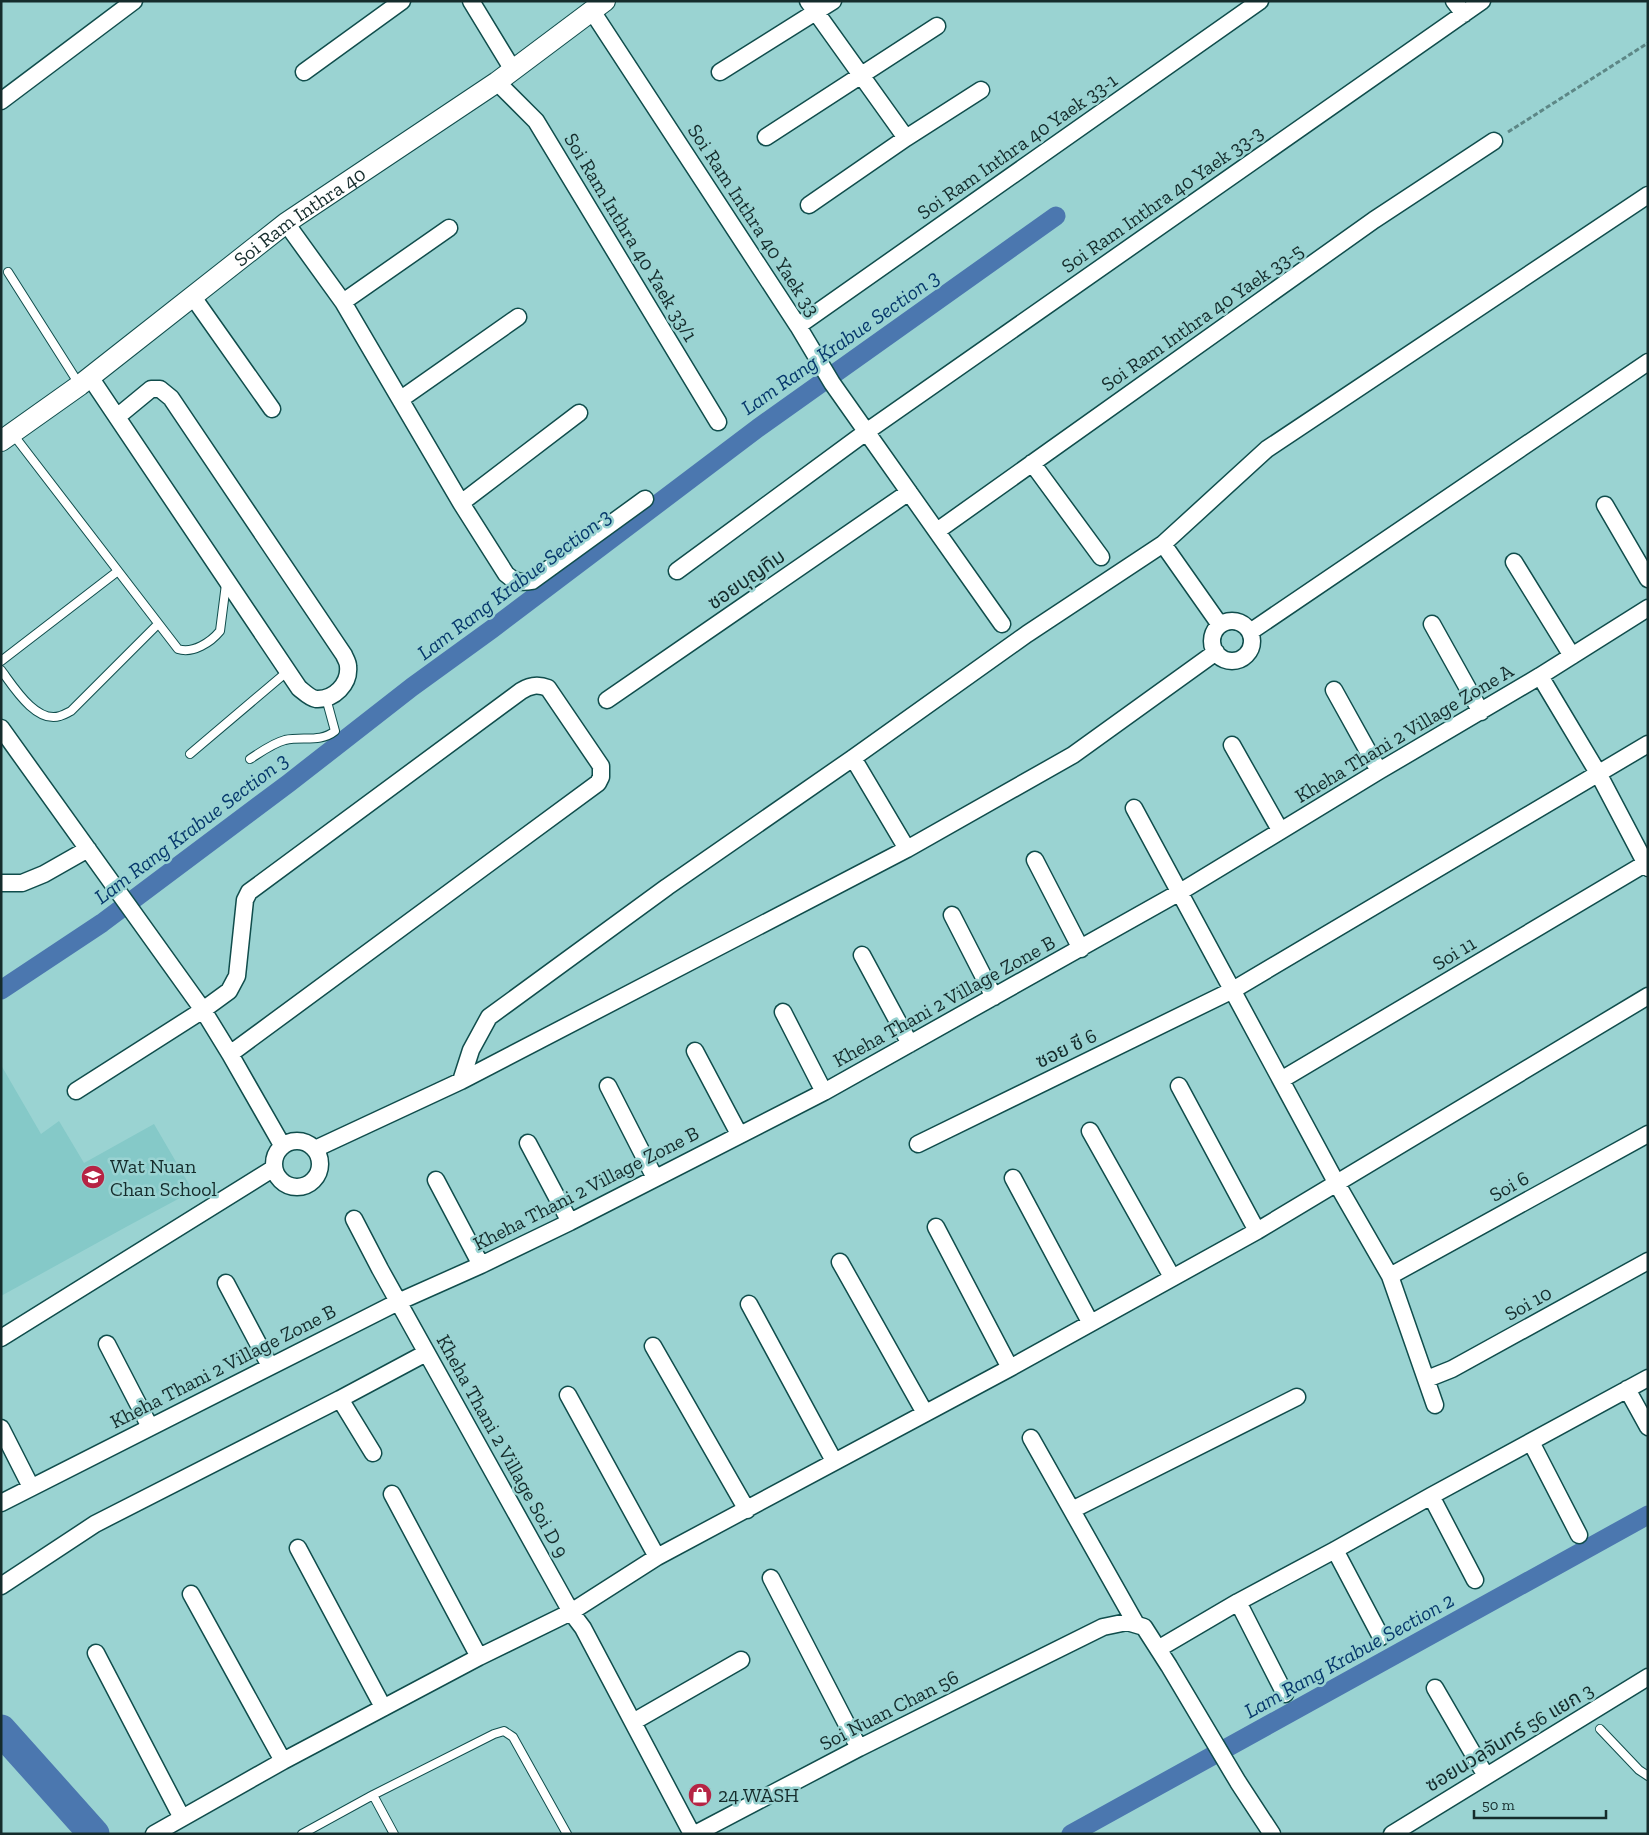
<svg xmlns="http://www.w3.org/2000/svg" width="1649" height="1835" viewBox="0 0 1649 1835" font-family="'Zilla Slab','Noto Sans Thai',serif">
  <rect width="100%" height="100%" fill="#9ad3d2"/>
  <path fill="#85c9c8" d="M1 1065 41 1134 59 1121 84 1163 154 1124 193 1191 126 1227 1 1296Z"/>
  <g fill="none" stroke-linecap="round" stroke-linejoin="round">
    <path stroke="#4b77af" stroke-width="19" d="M1 990 102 923 289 783 412 687 492 629 758 428 1056 216
      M1071 1834 1648 1515"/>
    <path stroke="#4b77af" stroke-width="31" d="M1 1730 94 1834"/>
    <g stroke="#104d4c" stroke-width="10">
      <path id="service" d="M8 272 79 384
        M12 433 178 649C193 654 211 642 220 631L226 584
        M1 661 118 571
        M1 670C13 686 36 724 60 716 64 715 67 713 71 711L158 624
        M190 754 288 671
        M250 759C261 752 273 743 285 740 303 736 320 743 335 731L326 698
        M1600 1729 1639 1770 1648 1776
        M302 1834 373 1795
        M394 1834 373 1795 494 1734 504 1731 513 1737 567 1834"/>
    </g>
    <g stroke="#104d4c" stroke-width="19">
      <path id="minor" d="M471 1 513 70
        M808 1 906 138
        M1454 1 1464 14
        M592 11 798 326 832 383 1002 624
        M304 72 402 1
        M720 72 833 1
        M497 82 536 121 718 422
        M1 101 134 1
        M766 137 937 26
        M809 205 906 138 981 90
        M286 223 343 302 461 503 506 574C515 582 521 583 532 581L645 499
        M193 297 272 409
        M343 302 449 228
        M798 326 1260 1
        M90 377 299 688C304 692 310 698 316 699 334 700 350 684 348 666 348 662 345 658 344 655L171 398 160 389H151L117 417
        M401 399 518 317
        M1032 463 1101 557
        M461 503 579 413
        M1605 505 1648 579
        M937 531 1374 220 1494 141
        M1163 544 1220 625
        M1514 562 1572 656
        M677 571 866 432 1482 1
        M1212 641a20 20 0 1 1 40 0a20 20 0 1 1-40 0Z
        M1432 624 1481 712
        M1250 632 1648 362
        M1540 676 1598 773 1648 868
        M1334 690 1379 771
        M607 700 909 492
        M1 728 203 1010 230 1054 282 1145
        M1232 745 1280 830
        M853 758 907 849
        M1134 808 1337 1184 1390 1276 1435 1405
        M1035 860 1081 949
        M1 883H22L44 874 88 849
        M952 915 994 997
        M862 955 910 1044
        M783 1012 824 1092
        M695 1051 739 1134
        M1281 1080 1648 862
        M461 1081 471 1050 489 1017 667 887 853 758 1027 634 1163 544 1267 449 1648 195
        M608 1086 655 1178
        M1179 1086 1257 1231
        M76 1091 203 1010 229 991 237 976 245 900 249 892 521 691C530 685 538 684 548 688L601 766V777L598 783 230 1054
        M1090 1131 1172 1277
        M274 1164a23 23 0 1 1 46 0a23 23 0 1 1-46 0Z
        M528 1143 570 1222
        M918 1144 1233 990 1648 744
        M315 1149 461 1081 907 849 1073 755 1216 652
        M1013 1178 1090 1322
        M436 1180 481 1265
        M354 1219 380 1269 571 1612 583 1628 692 1834
        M936 1227 1010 1368
        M840 1262 925 1413
        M1390 1276 1648 1134
        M226 1283 270 1366
        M749 1304 834 1461
        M1 1338 274 1168
        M107 1344 150 1427
        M653 1346 747 1510
        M1427 1379 1452 1369 1648 1261
        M1627 1389 1648 1427
        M568 1395 657 1557
        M340 1399 426 1353
        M1 1428 31 1487
        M1031 1438 1136 1624
        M1531 1442 1579 1535
        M392 1494 479 1657
        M1431 1496 1475 1580
        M1 1503 398 1302 481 1265 570 1222 824 1092 1180 892 1379 771 1540 676 1648 608
        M1072 1510 1297 1397
        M298 1548 383 1707
        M1335 1550 1381 1637
        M771 1578 859 1748
        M1 1586 95 1524 340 1399 373 1453
        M191 1594 283 1761
        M1238 1602 1285 1694
        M1158 1649 1238 1602 1335 1550 1431 1496 1648 1378
        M96 1653 182 1818
        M1435 1688 1486 1776
        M633 1722 741 1660
        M154 1834 283 1761 479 1657 571 1612 657 1557 1010 1368 1257 1231 1648 996
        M695 1834 859 1748 1103 1627 1127 1622 1144 1627 1169 1666 1238 1782 1272 1834
        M1392 1834 1648 1677"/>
    </g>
    <g stroke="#104d4c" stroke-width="22">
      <g id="tertiary">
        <path id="s1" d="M1 441 80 385 286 223 497 82 605 1"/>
      </g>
    </g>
    <path stroke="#5d8786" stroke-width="3" stroke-dasharray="5 2.5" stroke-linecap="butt" d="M1508 132 1648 43"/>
    <use href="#service" stroke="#fff" stroke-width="8"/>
    <use href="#minor" stroke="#fff" stroke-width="16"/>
    <use href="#tertiary" stroke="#fff" stroke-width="20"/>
  </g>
  <defs>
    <g id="school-disc" transform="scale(1.25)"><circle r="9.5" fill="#b62444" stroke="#9ad3d2"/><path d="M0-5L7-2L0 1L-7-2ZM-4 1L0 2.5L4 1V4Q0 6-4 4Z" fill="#fff"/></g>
    <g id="shop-disc" transform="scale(1.25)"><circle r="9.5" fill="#b62444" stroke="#9ad3d2"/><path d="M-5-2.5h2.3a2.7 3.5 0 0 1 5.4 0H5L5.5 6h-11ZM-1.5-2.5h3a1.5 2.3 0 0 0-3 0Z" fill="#fff"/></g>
  </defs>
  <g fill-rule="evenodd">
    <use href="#school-disc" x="93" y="1177"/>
    <use href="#shop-disc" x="700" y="1795"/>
  </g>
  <g text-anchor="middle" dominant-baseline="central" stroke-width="5" stroke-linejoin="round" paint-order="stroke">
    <g font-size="20" fill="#152c2c" stroke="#9ad3d2">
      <text transform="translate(1017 146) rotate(-35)">Soi Ram Inthra 40 Yaek 33-1</text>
      <text transform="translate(1162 199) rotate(-35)">Soi Ram Inthra 40 Yaek 33-3</text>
      <text stroke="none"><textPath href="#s1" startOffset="374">Soi Ram Inthra 40</textPath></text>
      <text transform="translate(754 220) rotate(57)">Soi Ram Inthra 40 Yaek 33</text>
      <text transform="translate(631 237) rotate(59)">Soi Ram Inthra 40 Yaek 33/1</text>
      <text transform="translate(1202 317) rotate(-35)">Soi Ram Inthra 40 Yaek 33-5</text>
      <text transform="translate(746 579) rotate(-35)">ซอยบุญทิม</text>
      <text transform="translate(1404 733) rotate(-31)">Kheha Thani 2 Village Zone A</text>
      <text transform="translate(1454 953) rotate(-31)">Soi 11</text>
      <text transform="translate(944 1001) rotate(-29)">Kheha Thani 2 Village Zone B</text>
      <text transform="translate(1066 1048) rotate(-26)">ซอย ซี 6</text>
      <text transform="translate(1509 1186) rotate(-29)">Soi 6</text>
      <text transform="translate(586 1188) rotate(-27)">Kheha Thani 2 Village Zone B</text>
      <text transform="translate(1528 1303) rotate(-29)">Soi 10</text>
      <text transform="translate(223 1366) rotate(-27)">Kheha Thani 2 Village Zone B</text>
      <text transform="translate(503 1446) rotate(61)">Kheha Thani 2 Village Soi D 9</text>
      <text transform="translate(889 1710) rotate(-27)">Soi Nuan Chan 56</text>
      <text transform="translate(1509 1737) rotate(-31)">ซอยนวลจันทร์ 56 แยก 3</text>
    </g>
    <g font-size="20" fill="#152c2c" stroke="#9ad3d2" text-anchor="start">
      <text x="110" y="1166">Wat Nuan<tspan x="110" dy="23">Chan School</tspan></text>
      <text x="718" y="1795">24 WASH</text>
    </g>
    <g font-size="21" font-style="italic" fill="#06386c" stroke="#9ad3d2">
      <text transform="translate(840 342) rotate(-35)">Lam Rang Krabue Section 3</text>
      <text transform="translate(514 584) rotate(-37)">Lam Rang Krabue Section 3</text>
      <text transform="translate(191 828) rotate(-37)">Lam Rang Krabue Section 3</text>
      <text transform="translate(1349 1655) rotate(-29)">Lam Rang Krabue Section 2</text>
    </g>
  </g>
  <rect width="1649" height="1835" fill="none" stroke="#152c2c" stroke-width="5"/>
  <path d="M1474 1810v8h132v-8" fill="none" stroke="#152c2c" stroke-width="2.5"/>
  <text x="1482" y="1810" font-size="15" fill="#152c2c" stroke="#9ad3d2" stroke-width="4" paint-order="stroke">50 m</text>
</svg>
